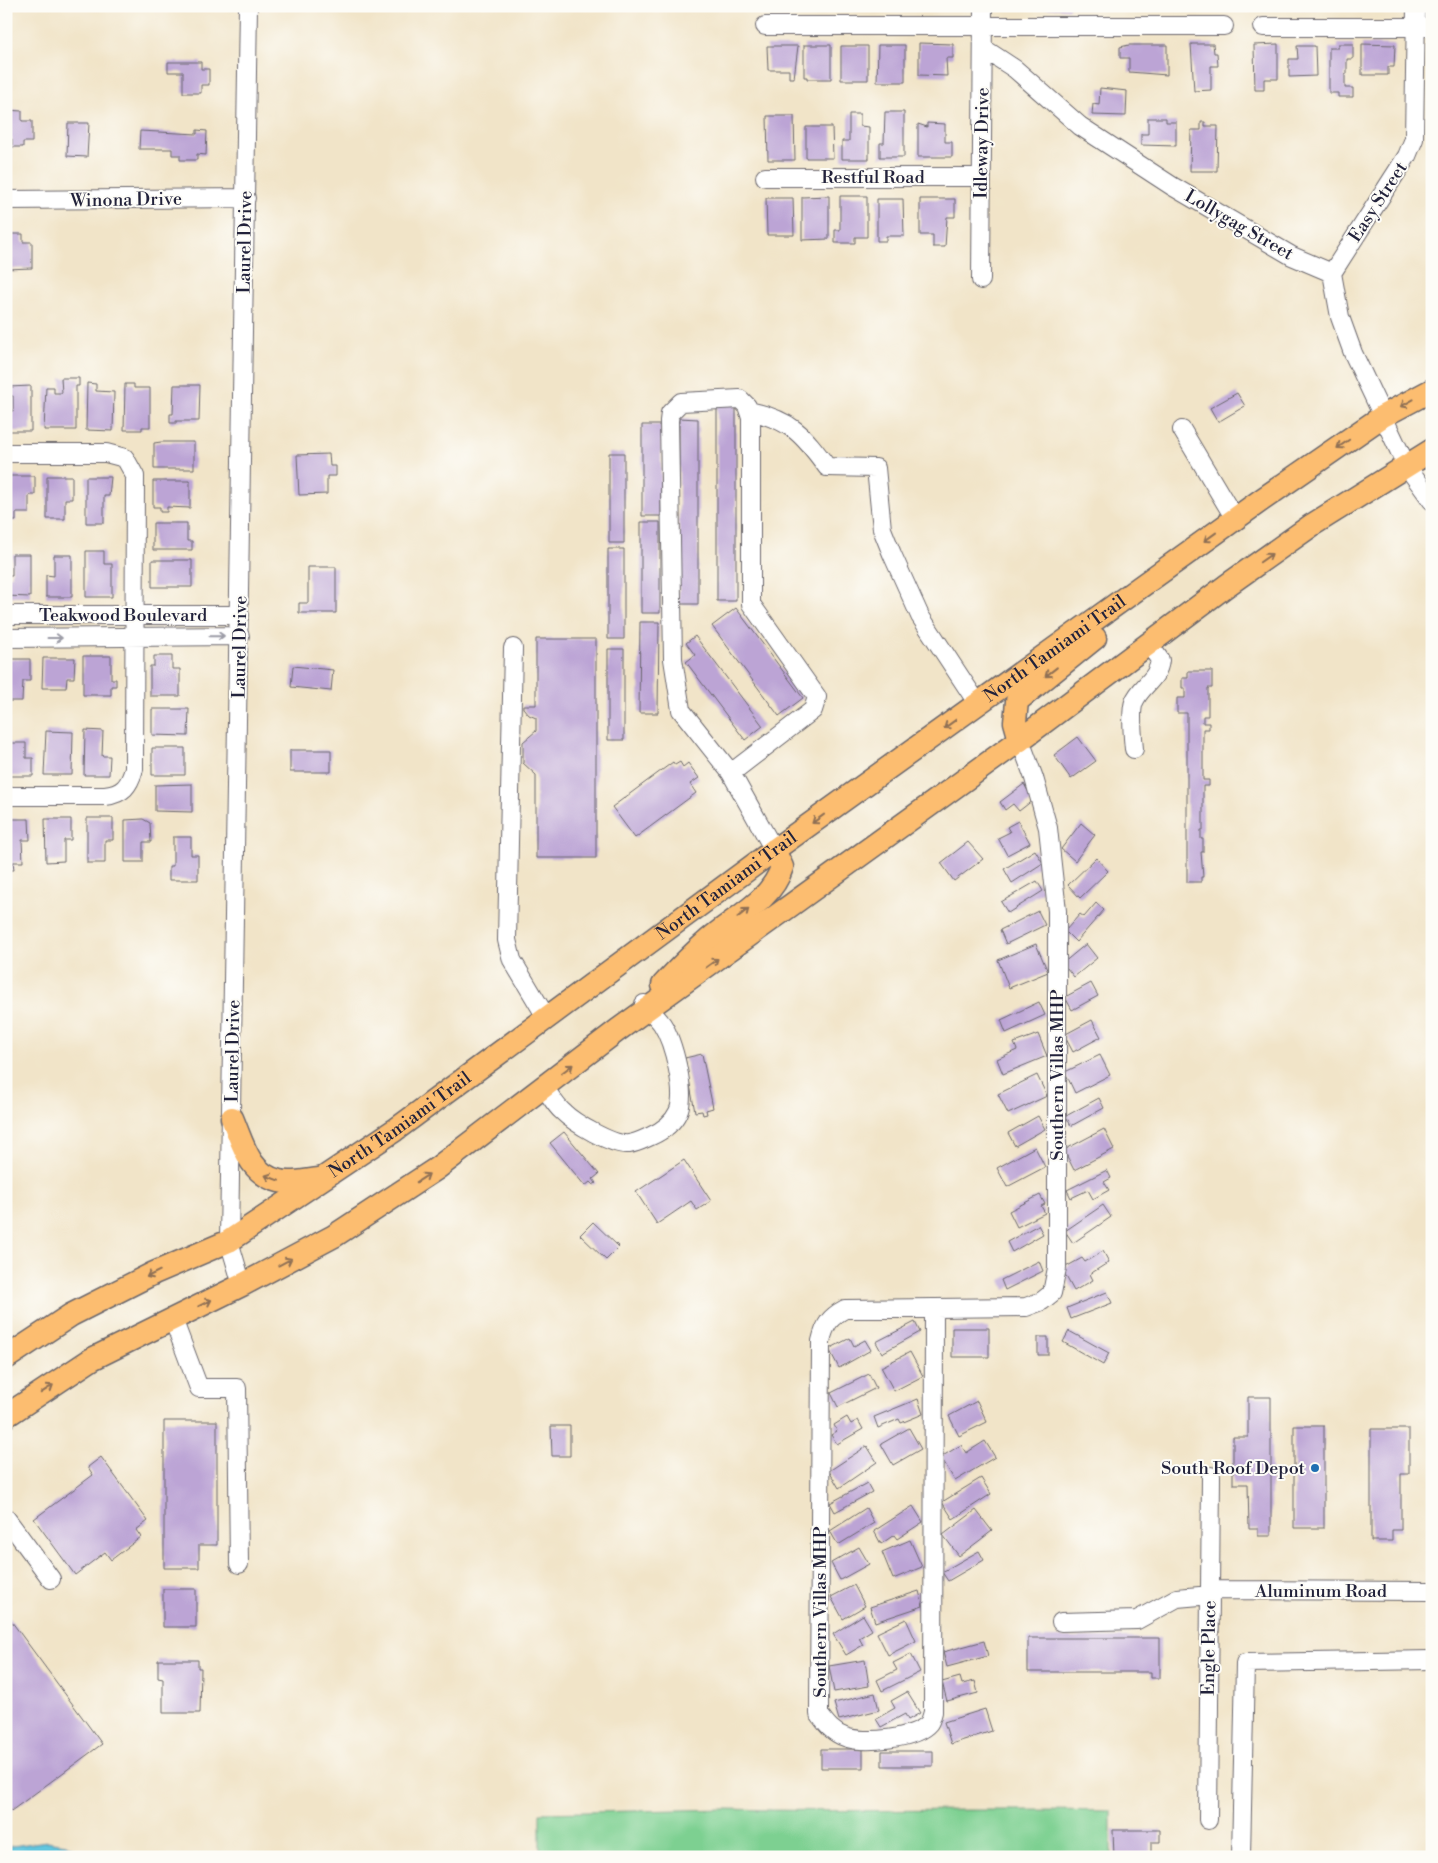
<svg xmlns="http://www.w3.org/2000/svg" width="1438" height="1863" viewBox="0 0 1438 1863" font-family="'Libre Bodoni',serif">
  <rect width="100%" height="100%" fill="#fdfcf7"/>
  <filter id="ink" filterUnits="userSpaceOnUse"><feTurbulence type="fractalNoise" baseFrequency=".02" numOctaves="2"/><feDisplacementMap in="SourceGraphic" scale="10" xChannelSelector="R" yChannelSelector="G"/><feConvolveMatrix kernelMatrix="1 2 1 2 8 2 1 2 1" color-interpolation-filters="sRGB"/></filter>
  <filter id="wash" filterUnits="userSpaceOnUse"><feTurbulence type="fractalNoise" baseFrequency=".0096" numOctaves="4" result="noise"/><feDisplacementMap in="SourceGraphic" scale="20" xChannelSelector="R" yChannelSelector="G"/><feGaussianBlur stdDeviation="1.12" result="paint"/><feColorMatrix in="noise" values="0 0 0 0 0 0 0 0 0 0 0 0 0 0 0 0 0 1.4 0 .05"/><feComposite in="paint" operator="in"/></filter>
  <g filter="url(#wash)">
    <rect width="100%" height="100%" fill="#f1e4c8"/>
    <path fill="#7dd091" stroke="#507966" d="M726 1809C853 1813 982 1808 1111 1811V1857H540V1813Z"/>
    <path fill="#62c6df" stroke="#42748d" d="M47 1841 66 1844 87 1857H6V1847Z"/>
    <g id="blocks">
      <path fill="#bca4d5" d="M768 6H794V8H768Z
        M844 6H871V8H844Z
        M919 6H953V8H919Z
        M1044 6H1069V9L1044 8Z
        M1294 6H1318V9H1294Z
        M1338 6H1355V8L1338 9Z
        M919 43 953 44V58H946L947 76 919 75Z
        M1191 44H1213L1214 53H1217L1218 66H1211V90L1194 91Z
        M1278 44V79H1264V90H1255L1254 45Z
        M1338 44H1353V59H1347V74H1345V88H1353V97H1338V93H1329V48H1338Z
        M1362 44 1395 45 1394 67H1388V75H1362Z
        M804 45H831V79H807V77H804Z
        M878 45H905V82H877Z
        M1129 45H1167V75L1129 72V58H1120V47Z
        M767 46H798L794 78H789V70H768Z
        M841 46H868V80H841Z
        M1297 46H1315L1316 76 1289 77V59H1298Z
        M168 62H201V69H209V85H201V93H183V72H168Z
        M1100 88 1127 91 1126 116 1092 115 1093 104 1099 105Z
        M6 110 22 111V121H32V142H23V147H12V139H6Z
        M885 112H904V157H880V143H884Z
        M849 114H860V126L869 127V159H842V141H849Z
        M767 116H794L795 160H768Z
        M1148 118H1166V122H1176V146L1141 145V134H1148Z
        M1201 122H1205V126H1218L1217 171H1190L1191 130H1201Z
        M68 123H89L87 157 67 156Z
        M927 123 945 124V142H952V157H918V124L927 127Z
        M806 127H832L833 158H806Z
        M197 130 207 131 206 155 197 154V160H180V155H172V149H139L140 131 197 134Z
        M829 196V239L802 240V197Z
        M840 196H867V237H855V243H835V230H840Z
        M766 198H793L794 235H767Z
        M877 199H903L904 236H886V241H877Z
        M920 199H955V217H947L945 247H933V235H920Z
        M6 234H23V242H32V268L6 269Z
        M61 378H79V386H76V430H44L46 387H54V393H62Z
        M87 383 96 384V391L114 392 113 431 86 430Z
        M125 384H134V388H150V427H142V430H124Z
        M174 385H200L199 421H176V423H170V414H173Z
        M31 386V431H6L8 411H13V396H9V387Z
        M1237 393 1245 406 1218 422 1210 408Z
        M717 403H736V601H717Z
        M679 418 698 419V604H679Z
        M642 425H661V516H642Z
        M161 442H194V469H154V443Z
        M609 453H624V543H609Z
        M329 454 330 466H336V476H327V494L299 495 297 455Z
        M6 476H35V495H29V513H16V521H7Z
        M47 476H72V499H65V519H47Z
        M86 477H111L109 496H104V523H86Z
        M153 481H190V508L167 507V512H160V507H153Z
        M641 522H660V613H641Z
        M153 523H187V541H192V550H153Z
        M608 549H624V639H608Z
        M86 551H104V564H112V597H86Z
        M12 554H30V597L6 596V576H12Z
        M54 555H72V597H46V575L54 576Z
        M152 560H192V587H152Z
        M308 567H336V613H299V603H308Z
        M736 608 803 698 779 716 712 626Z
        M640 622H659L658 713H639Z
        M695 636 763 726 745 740 686 662 695 655 686 643Z
        M536 639H596V858H536V775L523 763V742L536 731V718L529 715 523 708V705H536Z
        M608 649H624V740H608Z
        M83 656H111V679H116V686H111V695H83Z
        M154 656H172V669H180V696H150V666H154Z
        M43 658H75L74 678H67L66 688H42Z
        M6 659H30V681H23L22 701H6Z
        M293 666 333 670 331 691 291 687Z
        M1188 671H1212V688H1208V716H1203V723H1209V729H1203V780H1209V786H1203V830H1201V839H1203V852H1201L1203 877H1201V882H1187V713H1177V698H1185V688H1182V678H1188Z
        M152 709H189L188 736 152 735Z
        M85 730 103 731 102 756H110L109 775H84Z
        M46 731 73 732 72 775H44Z
        M1078 737 1096 761 1071 779 1054 755Z
        M6 743H26V758H33V776H6Z
        M152 748H185V775H152Z
        M290 750H331V772H290Z
        M673 762 675 765 680 762 683 767 688 763 699 778 690 784 696 793 635 838 612 807Z
        M192 784V812L155 811V785Z
        M1024 784 1033 800 1019 811 1013 804 1005 810 1000 802Z
        M87 818H113V840H105V863H87Z
        M6 819H29L30 840H22L23 862H13L14 870H9V865H6Z
        M45 819H71V840H64V861L46 862Z
        M143 819 150 823 151 842H143V862H125V820Z
        M1018 821 1030 843 1007 855 998 838 1010 832 1007 827Z
        M1081 823 1095 835 1075 861 1061 849Z
        M173 837H191V855H198V880H169V866H173Z
        M968 842 983 859 954 881 941 863Z
        M1035 850 1043 863 1012 883 1004 869Z
        M1096 858 1108 871 1080 898 1068 885Z
        M1037 881 1043 891 1008 913 1001 902Z
        M1096 903 1104 910 1076 942 1065 931 1080 914 1084 917Z
        M1038 911 1045 925 1006 944 1000 930Z
        M1036 944 1048 972 1009 988 998 960Z
        M1086 944 1097 958 1074 977 1063 963Z
        M1091 983 1098 996 1072 1010 1065 997Z
        M1039 1002 1045 1015 1006 1033 1001 1020Z
        M1092 1020 1101 1037 1073 1052 1064 1035Z
        M1038 1034 1047 1056 1003 1074 997 1059 1017 1050 1014 1043Z
        M702 1054 713 1108 706 1110 707 1114 703 1115 702 1111 695 1112 685 1058Z
        M1100 1055 1110 1075 1075 1093 1065 1072Z
        M1037 1075 1047 1096 1008 1114 998 1094Z
        M1099 1098 1104 1108 1071 1126 1066 1116Z
        M1038 1116 1045 1129 1015 1146 1008 1133Z
        M1104 1129 1114 1149 1074 1170 1064 1150Z
        M564 1132 599 1174 593 1179 596 1183 593 1185 590 1182 585 1186 550 1143Z
        M1035 1147 1045 1167 1007 1187 997 1168Z
        M684 1160 711 1201 697 1210 691 1201 657 1224 636 1192Z
        M1107 1170 1111 1178 1104 1182 1109 1190 1093 1199 1088 1190 1071 1198 1067 1190Z
        M1040 1195 1045 1204 1041 1206 1045 1213 1017 1227 1009 1211Z
        M1103 1205 1111 1217 1073 1243 1065 1231Z
        M593 1222 619 1247 606 1260 580 1235Z
        M1038 1225 1043 1234 1012 1252 1007 1242Z
        M1103 1251 1109 1262 1090 1274 1093 1280 1074 1291 1062 1269 1082 1258 1085 1262Z
        M1039 1261 1043 1271 1005 1290 1001 1280Z
        M1107 1292 1112 1303 1071 1319 1067 1308Z
        M915 1322 920 1332 882 1353 876 1342Z
        M952 1328H989V1357H952Z
        M1069 1331 1109 1353 1103 1365 1063 1342Z
        M1038 1337H1048V1355H1038Z
        M850 1338 854 1346 865 1340 871 1350 839 1368 829 1349Z
        M910 1352 923 1376 894 1391 881 1367Z
        M869 1374 876 1388 838 1407 831 1393Z
        M1248 1397H1271V1536H1258V1529H1249L1248 1484H1233V1437H1248Z
        M918 1399 923 1414 901 1423 899 1419 878 1428 874 1417Z
        M977 1401 987 1422 959 1436 949 1416Z
        M847 1417 851 1424 858 1420 863 1429 837 1444 831 1435 837 1431 834 1425Z
        M164 1421H217V1545H199V1568H164Z
        M551 1426H570V1456H552Z
        M1294 1426H1324V1528H1294Z
        M909 1428 921 1449 893 1465 881 1444Z
        M1371 1429H1409V1474H1401V1530H1392V1541H1371Z
        M985 1441 995 1457 955 1481 941 1457 961 1445 966 1453Z
        M867 1446 877 1462 839 1488 829 1471Z
        M101 1457 148 1521 136 1530 141 1537 111 1560 105 1552 75 1575 34 1519 93 1475 88 1467Z
        M981 1478 991 1494 953 1519 942 1502Z
        M867 1483 872 1492 835 1512 830 1503Z
        M913 1506 923 1522 897 1539 894 1535 881 1544 874 1531Z
        M866 1508 874 1523 838 1545 830 1531Z
        M976 1510 992 1531 959 1556 943 1535Z
        M910 1540 922 1567 893 1579 882 1552Z
        M859 1547 869 1564 840 1580 831 1563Z
        M979 1551 984 1560 948 1581 942 1572Z
        M854 1585 865 1606 843 1619 831 1597Z
        M163 1589H196V1627H163Z
        M919 1591 923 1606 875 1622 870 1607Z
        M6 1614 102 1744 11 1811 6 1805Z
        M863 1615 872 1630 859 1638 863 1645 846 1655 833 1634Z
        M906 1619 916 1641 888 1655 877 1633Z
        M1028 1638H1160V1678H1151V1672H1028Z
        M984 1641 988 1656 947 1667 943 1652Z
        M911 1654 920 1672 882 1691 877 1680 897 1670 893 1663Z
        M158 1660H198V1668H201L200 1713H163V1679L158 1678Z
        M865 1660 869 1686 834 1692 829 1666Z
        M960 1677 962 1684 975 1681 978 1693 947 1701 942 1682Z
        M907 1692 920 1713 908 1720 905 1714 881 1727 876 1719 895 1708 891 1701Z
        M875 1693 879 1710 839 1720 834 1703Z
        M985 1709 992 1731 951 1744 944 1722Z
        M821 1749H863V1768H821Z
        M882 1751H933V1766H882Z
        M1113 1830H1160V1842H1151V1857H1114Z"/>
    </g>
  </g>
  <g filter="url(#ink)">
    <use href="#blocks" fill-opacity="0" stroke="#6a666c" stroke-width="1"/>
    <g fill="none" stroke-linecap="round" stroke-linejoin="round">
      <g stroke="#6a666c" stroke-width="20">
        <path id="minor" d="M765 26H1224
          M1263 27H1432
          M983 48 1015 69 1080 126 1172 186 1292 256 1332 273 1340 317 1353 353 1406 465 1432 501
          M765 177H982
          M6 200 246 198
          M1332 273 1407 156 1414 139 1416 6
          M981 280 983 6
          M749 411C791 420 803 434 827 467L876 468 882 529 892 554 920 616 978 704
          M1182 430 1235 519
          M6 453H106L125 458 135 476 134 769C129 786 123 794 105 796H6
          M6 615H240
          M6 638 240 636
          M513 648 507 940 512 960 546 1017
          M1134 749C1133 738 1130 712 1134 702 1141 685 1158 680 1160 660L1149 644
          M731 773 813 710 817 697 751 604V418L747 406 740 399 681 402 670 413 669 421 673 659 681 710 731 773 774 850
          M544 1087C550 1095 555 1105 562 1111 574 1123 613 1146 629 1144 637 1143 644 1139 651 1136 662 1131 673 1123 678 1112 687 1093 673 1041 662 1024 657 1017 650 1011 644 1004
          M242 1285 229 1241 248 6
          M934 1308 933 1712C932 1715 931 1720 929 1723 916 1739 864 1744 845 1737 833 1733 826 1724 819 1714L821 1341C825 1324 830 1317 845 1309L1026 1307 1042 1301 1052 1293 1057 1268V911L1048 828 1034 778 1020 740
          M173 1319 199 1388H237L239 1564
          M6 1518 51 1579
          M1210 1590 1432 1591
          M1061 1622 1137 1620 1177 1598 1211 1595
          M1208 1820 1211 1476
          M1241 1857 1245 1663 1432 1660"/>
      </g>
      <g stroke="#6a666c" stroke-width="25">
        <g id="major">
          <path d="M1020 740 1015 722 1017 701 1095 638"/>
          <path d="M663 985C676 971 689 957 704 944 730 919 771 903 782 867L774 850"/>
          <path d="M232 1118C243 1144 249 1174 279 1181 291 1184 307 1180 319 1179"/>
          <path id="s1" d="M6 1358 71 1315 154 1273 229 1241 395 1130 774 850 1260 501 1383 416 1432 390"/>
          <path d="M6 1416 92 1359 242 1285 334 1236 436 1169 618 1030 1020 740 1226 586 1312 525 1432 450"/>
        </g>
      </g>
      <use href="#minor" stroke="#fff" stroke-width="18"/>
      <use href="#major" stroke="#fcbd6f" stroke-width="22"/>
    </g>
    <defs><path id="oneway-shaft" d="M-6 0H5M1.5-3L5.5 0L1.5 3" fill="none" stroke-width="1.6" stroke-linecap="round" stroke-linejoin="round" transform="scale(1.25)"/></defs>
    <g stroke="#8f7055">
      <use href="#oneway-shaft" transform="translate(1407 403) rotate(151)"/>
      <use href="#oneway-shaft" transform="translate(1343 444) rotate(145)"/>
      <use href="#oneway-shaft" transform="translate(1210 537) rotate(144)"/>
      <use href="#oneway-shaft" transform="translate(1266 558) rotate(-35)"/>
      <use href="#oneway-shaft" transform="translate(1051 672) rotate(142)"/>
      <use href="#oneway-shaft" transform="translate(950 724) rotate(144)"/>
      <use href="#oneway-shaft" transform="translate(818 819) rotate(144)"/>
      <use href="#oneway-shaft" transform="translate(743 913) rotate(-38)"/>
      <use href="#oneway-shaft" transform="translate(712 963) rotate(-36)"/>
      <use href="#oneway-shaft" transform="translate(567 1069) rotate(-37)"/>
      <use href="#oneway-shaft" transform="translate(272 1178) rotate(-159)"/>
      <use href="#oneway-shaft" transform="translate(423 1178) rotate(-33)"/>
      <use href="#oneway-shaft" transform="translate(285 1262) rotate(-28)"/>
      <use href="#oneway-shaft" transform="translate(153 1274) rotate(154)"/>
      <use href="#oneway-shaft" transform="translate(205 1303) rotate(-26)"/>
      <use href="#oneway-shaft" transform="translate(47 1389) rotate(-33)"/>
    </g>
    <g stroke="#9c9ca7">
      <use href="#oneway-shaft" transform="translate(217 636) rotate(-1)"/>
      <use href="#oneway-shaft" transform="translate(55 638)"/>
    </g>
  </g>
  <circle fill="#1f6fb2" stroke="#fdfcf7" stroke-width="2" cx="1315" cy="1468" r="5"/>
  <g text-anchor="middle" dominant-baseline="central" stroke-width="4" stroke-linejoin="round" paint-order="stroke">
    <g font-size="18" fill="#22223b" stroke="#fdfcf7">
      <text transform="translate(982 143) rotate(-89)">Idleway Drive</text>
      <text x="873" y="177">Restful Road</text>
      <text transform="translate(126 200) rotate(-1)">Winona Drive</text>
      <text transform="translate(1378 202) rotate(-57)">Easy Street</text>
      <text transform="translate(1239 225) rotate(30)">Lollygag Street</text>
      <text transform="translate(245 242) rotate(-89)">Laurel Drive</text>
      <text x="123" y="615">Teakwood Boulevard</text>
      <text transform="translate(240 647) rotate(-89)">Laurel Drive</text>
      <text stroke="none"><textPath href="#s1" startOffset="1269">North Tamiami Trail</textPath></text>
      <text stroke="none"><textPath href="#s1" startOffset="864">North Tamiami Trail</textPath></text>
      <text transform="translate(233 1051) rotate(-89)">Laurel Drive</text>
      <text transform="translate(1057 1075) rotate(-90)">Southern Villas MHP</text>
      <text stroke="none"><textPath href="#s1" startOffset="459">North Tamiami Trail</textPath></text>
      <text x="1321" y="1591">Aluminum Road</text>
      <text transform="translate(820 1612) rotate(-90)">Southern Villas MHP</text>
      <text transform="translate(1209 1648) rotate(-89)">Engle Place</text>
    </g>
    <g font-size="18" fill="#22223b" stroke="#fdfcf7" text-anchor="end">
      <text x="1305" y="1468">South Roof Depot</text>
    </g>
  </g>
  <rect width="1438" height="1863" fill="none" stroke="#fdfcf7" stroke-width="25"/>
</svg>
